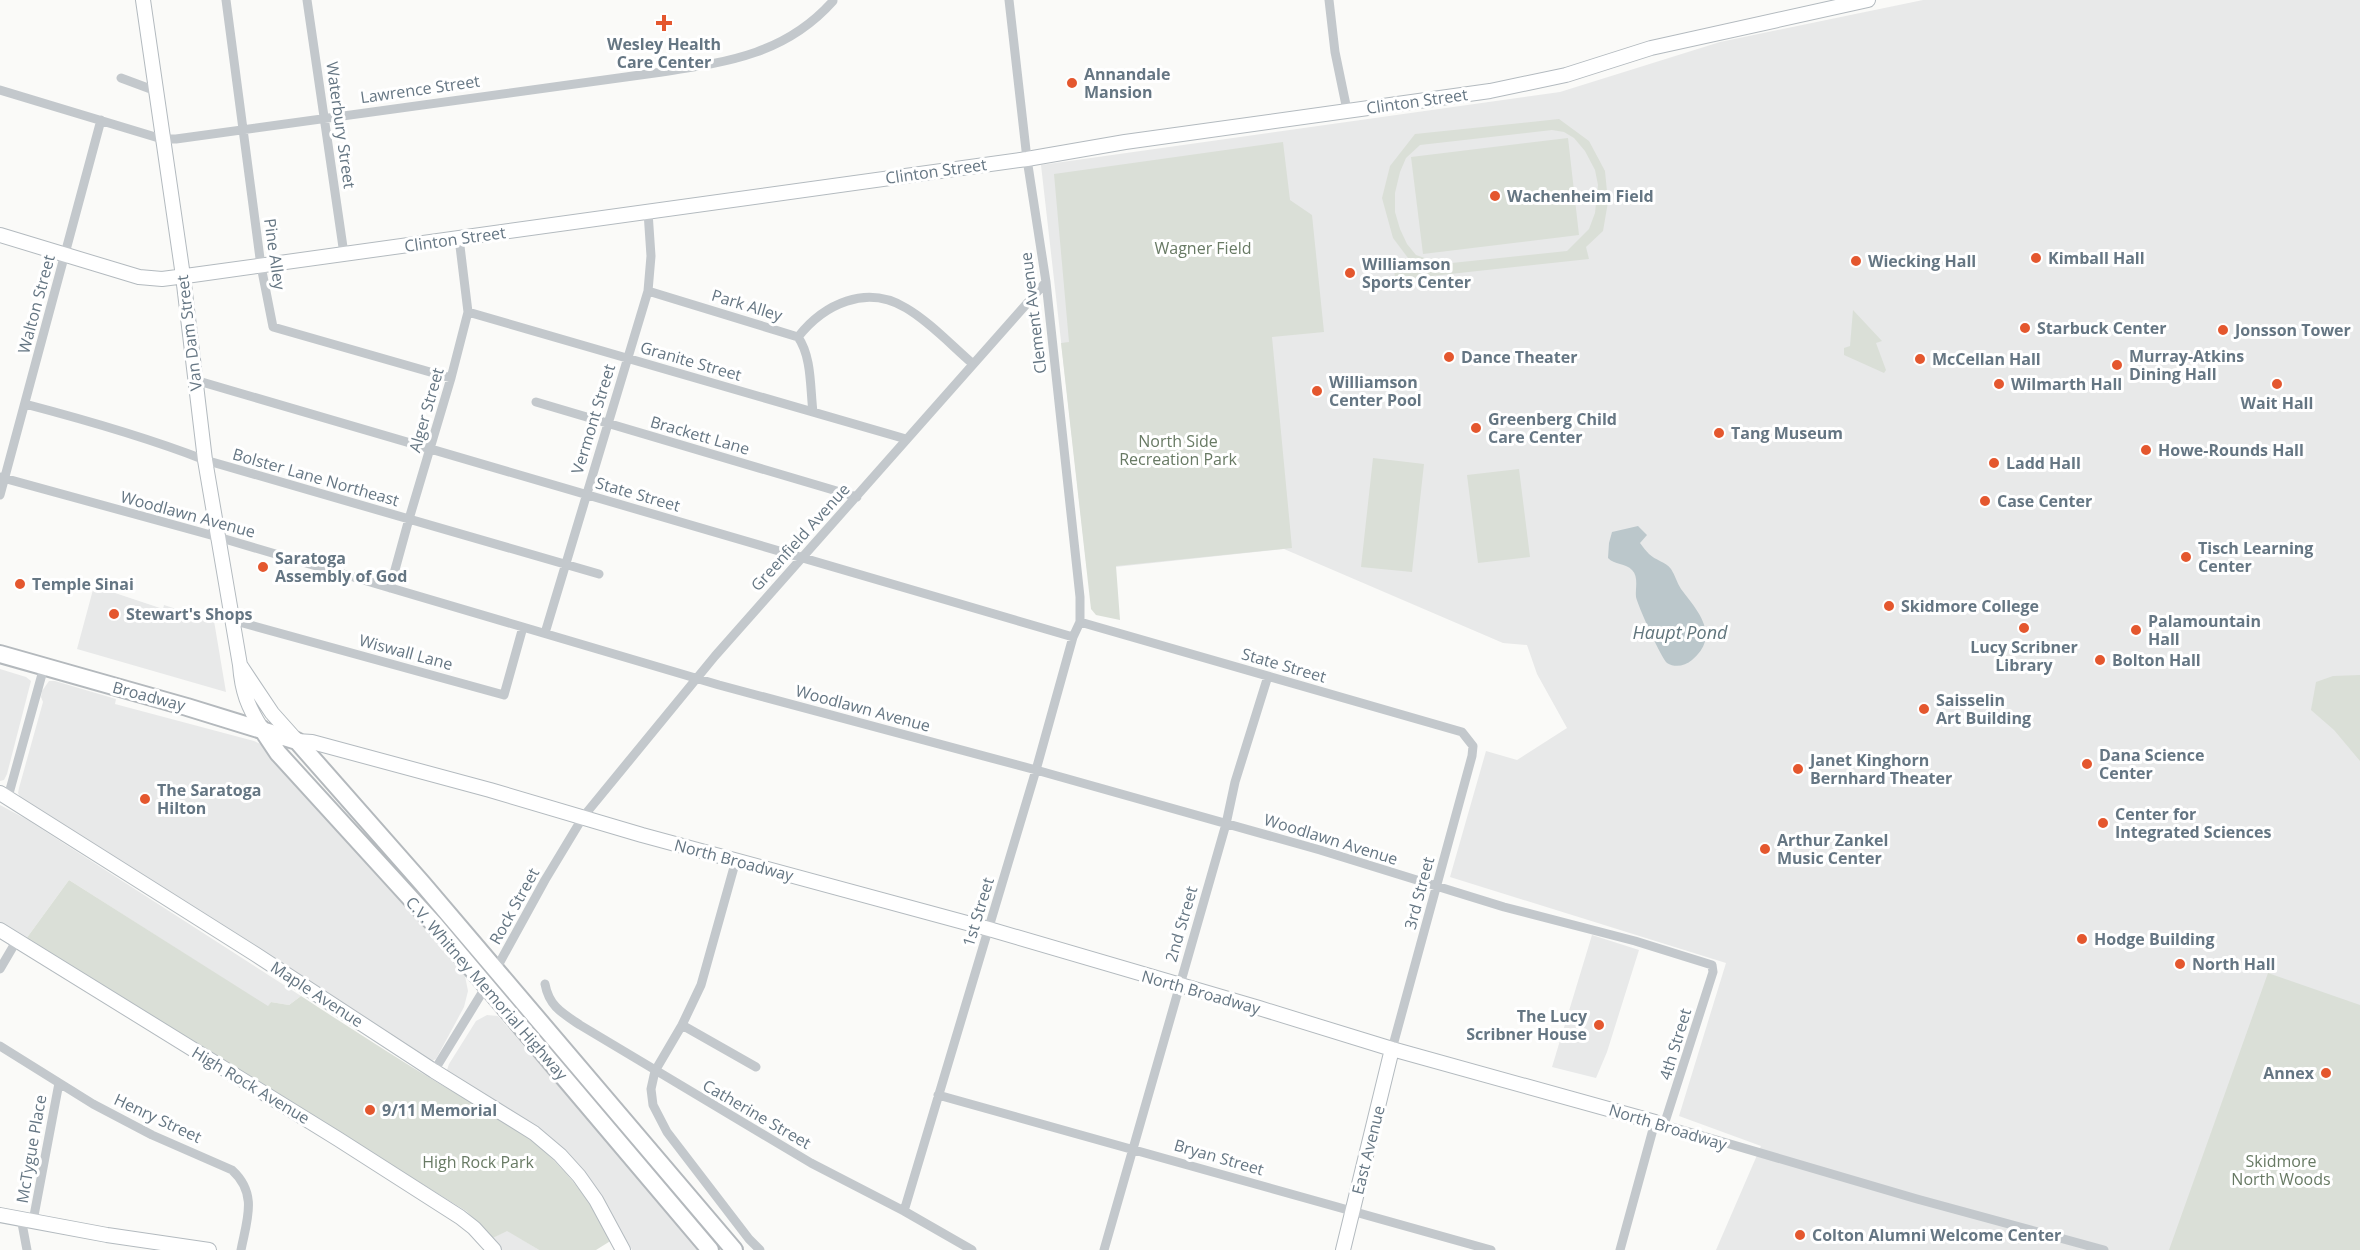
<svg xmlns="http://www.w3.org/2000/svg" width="2360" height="1250" viewBox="0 0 2360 1250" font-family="'Open Sans',sans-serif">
  <rect width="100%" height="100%" fill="#fafaf8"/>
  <path fill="#e8e9e9" d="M1923 0H2360V1250H1716L1761 1146 1679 1116 1726 963 1450 877 1486 751 1517 760 1567 728 1537 674 1527 645 1503 643 1284 549 1087 570 1041 165 1560 92 1720 42Z
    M94 586 163 609 164 605 214 621 226 692 77 649Z
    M0 669 26 677 31 681 7 774 4 780 0 781Z
    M49 681H55L116 699 115 704 254 741 267 747 276 755 465 976 468 991 464 1007 436 1059 432 1061 427 1060 21 799 18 793 19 788 43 702 41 697 42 691Z
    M0 805 26 819 301 996 289 1005 271 1002 268 1007 69 880 26 939 0 923Z
    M1592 935 1639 950 1607 1052 1596 1078 1552 1067Z
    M487 1015 498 1016 700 1250H632L600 1195 543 1132 517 1114 451 1075 447 1070 449 1064 476 1021Z
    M507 1230 539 1250H500L493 1238Z"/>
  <path fill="#dadfd7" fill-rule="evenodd" d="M1559 119 1589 141 1605 171 1608 202 1603 231 1586 247 1589 259 1395 280 1394 265 1411 262 1393 238 1382 198 1390 166 1415 134ZM1552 130 1564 132 1574 138 1585 151 1595 170 1598 185 1595 213 1589 229 1567 251 1442 264 1416 255 1407 244 1400 229 1395 212V193L1400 172 1406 158 1420 145Z
    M1568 138 1579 235 1423 254 1411 157Z
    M1283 142 1290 200 1312 215 1324 332 1272 337 1292 548 1116 566 1120 620 1096 615 1091 609 1061 343 1069 342 1054 174Z
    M1853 310 1882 341 1876 343 1886 370 1884 373 1844 355V348L1850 346Z
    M1373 458 1424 464 1412 572 1361 567Z
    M1519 469 1530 557 1478 563 1467 475Z
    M2360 675V761L2334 730 2311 710 2316 682 2333 676Z
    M69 880 268 1006 271 1002 289 1005 301 996C347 1026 393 1056 440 1084 474 1104 513 1123 543 1150 572 1176 593 1206 612 1240L596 1250H539L507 1231 493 1238 466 1211 26 939Z
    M2268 973 2360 1005V1250H2169Z"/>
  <path fill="#bbc7cb" d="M1638 526 1647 535 1640 543C1643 547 1646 551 1649 554 1655 560 1666 562 1671 569 1675 575 1677 583 1681 589 1698 611 1721 636 1692 660 1685 666 1675 668 1667 663 1661 658 1638 606 1636 597 1635 589 1639 577 1632 570 1626 563 1614 565 1608 558L1609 543 1612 532Z"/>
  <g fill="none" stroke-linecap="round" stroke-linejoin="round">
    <g stroke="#b3babf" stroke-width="16">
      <path id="secondary" d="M143 0 183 276 205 460 240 665C242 692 248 707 262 729
        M0 235 139 277 162 279 193 275 1027 159 1125 142 1490 91 1566 75 1651 48 1868 0
        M240 665 272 713 297 741 312 742 490 790 642 835 989 929 1259 1008 1392 1049 1655 1122
        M0 793 255 954 434 1071 534 1133 560 1155 579 1176 596 1200 623 1250
        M0 930 338 1139 460 1217 474 1228 494 1250
        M0 1215 107 1235 209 1250
        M1343 1250 1392 1049"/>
    </g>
    <g stroke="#b4b9bd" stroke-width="20">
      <path id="highway" d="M0 654 187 707 297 741 422 883 734 1250
        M262 729 278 753 434 924 710 1250"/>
    </g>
    <path stroke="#c3c8cc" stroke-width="9" d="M226 0 261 266 273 327 451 378
      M307 0 344 254
      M1329 0 1335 52 1347 110
      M121 78 156 91
      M0 90 162 139H176L662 72C728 62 786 54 833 1
      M648 291 798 337C812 357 810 388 813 412
      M468 312 906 439
      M798 337C824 304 866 284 906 308 930 322 952 346 973 364
      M195 380 1073 637
      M536 402 857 497
      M25 404C86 420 146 437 205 460L599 574
      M0 477 218 537 719 685 1036 770 1320 850 1504 907 1635 941 1712 965 1713 972 1664 1125
      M0 495 101 120
      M390 588 409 519 451 378 468 312 459 238
      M232 620 504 695 523 627
      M1080 622 1462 732 1473 746 1472 756 1392 1049
      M545 633 648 291 651 256 648 212
      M8 797 44 667
      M736 860 701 985 682 1025 655 1071 651 1089 653 1105 667 1132 749 1239 760 1250
      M0 969 17 940
      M495 971 545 880 583 817 715 656 1046 282
      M545 984C549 1006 562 1013 580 1025L811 1163 904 1211 972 1250
      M682 1025 756 1067
      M0 1046 93 1104 152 1135 232 1170C258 1194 247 1219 241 1250
      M434 1071 488 983
      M938 1095 1491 1250
      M904 1211 1036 770 1073 637 1080 622V597L1046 282 1027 159 1009 0
      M21 1218 27 1250
      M33 1221 59 1083
      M1104 1250 1226 824 1235 782 1268 676
      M1620 1250 1655 1122 1917 1199 2104 1250"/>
    <use href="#secondary" stroke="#fff" stroke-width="14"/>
    <use href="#highway" stroke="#fff" stroke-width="16"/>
  </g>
  <g fill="#e4572e" stroke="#fff" stroke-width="2">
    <path d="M661 14h6v6h6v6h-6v6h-6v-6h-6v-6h6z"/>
    <circle cx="1072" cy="83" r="6"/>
    <circle cx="1495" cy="196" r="6"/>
    <circle cx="2036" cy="258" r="6"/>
    <circle cx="1856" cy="261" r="6"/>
    <circle cx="1350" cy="273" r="6"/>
    <circle cx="2025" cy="328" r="6"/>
    <circle cx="2223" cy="330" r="6"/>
    <circle cx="1449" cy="357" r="6"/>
    <circle cx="1920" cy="359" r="6"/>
    <circle cx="2117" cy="365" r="6"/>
    <circle cx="1999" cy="384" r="6"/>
    <circle cx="2277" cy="384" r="6"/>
    <circle cx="1317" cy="391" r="6"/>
    <circle cx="1476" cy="428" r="6"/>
    <circle cx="1719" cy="433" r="6"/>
    <circle cx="2146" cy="450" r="6"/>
    <circle cx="1994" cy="463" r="6"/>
    <circle cx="1985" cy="501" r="6"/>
    <circle cx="2186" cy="557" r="6"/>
    <circle cx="263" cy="567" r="6"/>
    <circle cx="20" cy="584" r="6"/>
    <circle cx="1889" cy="606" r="6"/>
    <circle cx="114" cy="614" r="6"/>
    <circle cx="2024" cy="628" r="6"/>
    <circle cx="2136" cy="630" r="6"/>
    <circle cx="2100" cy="660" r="6"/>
    <circle cx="1924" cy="709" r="6"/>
    <circle cx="2087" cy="764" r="6"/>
    <circle cx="1798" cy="769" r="6"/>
    <circle cx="145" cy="799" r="6"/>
    <circle cx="2103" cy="823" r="6"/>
    <circle cx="1765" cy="849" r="6"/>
    <circle cx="2082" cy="939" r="6"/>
    <circle cx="2180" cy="964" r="6"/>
    <circle cx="1599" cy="1025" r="6"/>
    <circle cx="2326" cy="1073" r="6"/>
    <circle cx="370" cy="1110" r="6"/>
    <circle cx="1800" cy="1235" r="6"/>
  </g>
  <g text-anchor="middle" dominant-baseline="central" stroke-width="6" stroke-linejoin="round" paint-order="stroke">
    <g font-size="16" font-weight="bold" fill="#657683" stroke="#fff" text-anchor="start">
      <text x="664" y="44" text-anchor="middle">Wesley Health<tspan x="664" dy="18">Care Center</tspan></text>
      <text x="1084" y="74">Annandale<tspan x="1084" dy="18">Mansion</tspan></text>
      <text x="1507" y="196">Wachenheim Field</text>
      <text x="2048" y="258">Kimball Hall</text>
      <text x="1868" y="261">Wiecking Hall</text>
      <text x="1362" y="264">Williamson<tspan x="1362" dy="18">Sports Center</tspan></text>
      <text x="2037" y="328">Starbuck Center</text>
      <text x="2235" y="330">Jonsson Tower</text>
      <text x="2129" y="356">Murray-Atkins<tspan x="2129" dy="18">Dining Hall</tspan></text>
      <text x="1461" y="357">Dance Theater</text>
      <text x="1932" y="359">McCellan Hall</text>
      <text x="1329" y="382">Williamson<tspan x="1329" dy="18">Center Pool</tspan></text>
      <text x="2011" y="384">Wilmarth Hall</text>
      <text x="2277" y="403" text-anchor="middle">Wait Hall</text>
      <text x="1488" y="419">Greenberg Child<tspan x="1488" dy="18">Care Center</tspan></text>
      <text x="1731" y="433">Tang Museum</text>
      <text x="2158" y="450">Howe-Rounds Hall</text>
      <text x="2006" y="463">Ladd Hall</text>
      <text x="1997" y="501">Case Center</text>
      <text x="2198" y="548">Tisch Learning<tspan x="2198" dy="18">Center</tspan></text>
      <text x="275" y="558">Saratoga<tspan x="275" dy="18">Assembly of God</tspan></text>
      <text x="32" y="584">Temple Sinai</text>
      <text x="1901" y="606">Skidmore College</text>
      <text x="126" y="614">Stewart's Shops</text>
      <text x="2148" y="621">Palamountain<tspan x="2148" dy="18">Hall</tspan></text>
      <text x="2024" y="647" text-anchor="middle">Lucy Scribner<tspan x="2024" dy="18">Library</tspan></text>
      <text x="2112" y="660">Bolton Hall</text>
      <text x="1936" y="700">Saisselin<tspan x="1936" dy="18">Art Building</tspan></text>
      <text x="2099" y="755">Dana Science<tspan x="2099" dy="18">Center</tspan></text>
      <text x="1810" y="760">Janet Kinghorn<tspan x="1810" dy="18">Bernhard Theater</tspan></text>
      <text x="157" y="790">The Saratoga<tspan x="157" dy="18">Hilton</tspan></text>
      <text x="2115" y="814">Center for<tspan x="2115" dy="18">Integrated Sciences</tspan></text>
      <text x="1777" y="840">Arthur Zankel<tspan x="1777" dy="18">Music Center</tspan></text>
      <text x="2094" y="939">Hodge Building</text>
      <text x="2192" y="964">North Hall</text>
      <text x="1587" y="1016" text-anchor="end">The Lucy<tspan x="1587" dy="18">Scribner House</tspan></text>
      <text x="2314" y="1073" text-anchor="end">Annex</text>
      <text x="382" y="1110">9/11 Memorial</text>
      <text x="1812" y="1235">Colton Alumni Welcome Center</text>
    </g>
    <g font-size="16" fill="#657683" stroke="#fff">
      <text transform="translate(420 89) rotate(-8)">Lawrence Street</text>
      <text transform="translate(1417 101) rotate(-8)">Clinton Street</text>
      <text transform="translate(341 125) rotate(82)">Waterbury Street</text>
      <text transform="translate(936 171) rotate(-8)">Clinton Street</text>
      <text transform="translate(455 239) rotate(-8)">Clinton Street</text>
      <text transform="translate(275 254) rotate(82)">Pine Alley</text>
      <text transform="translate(36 304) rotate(-75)">Walton Street</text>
      <text transform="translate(747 305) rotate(17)">Park Alley</text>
      <text transform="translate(1033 313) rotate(-97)">Clement Avenue</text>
      <text transform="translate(189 333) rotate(-97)">Van Dam Street</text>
      <text transform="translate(691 361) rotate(16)">Granite Street</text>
      <text transform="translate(426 410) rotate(-74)">Alger Street</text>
      <text transform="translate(593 419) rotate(-73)">Vermont Street</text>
      <text transform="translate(700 435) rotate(16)">Brackett Lane</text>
      <text transform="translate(316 477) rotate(16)">Bolster Lane Northeast</text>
      <text transform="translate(638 494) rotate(16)">State Street</text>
      <text transform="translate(188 514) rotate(15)">Woodlawn Avenue</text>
      <text transform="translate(800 537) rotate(-48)">Greenfield Avenue</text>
      <text transform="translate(406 652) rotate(15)">Wiswall Lane</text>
      <text transform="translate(1284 665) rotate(16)">State Street</text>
      <text transform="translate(149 696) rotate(15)">Broadway</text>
      <text transform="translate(863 708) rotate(15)">Woodlawn Avenue</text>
      <text transform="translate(1331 839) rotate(17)">Woodlawn Avenue</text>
      <text transform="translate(734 860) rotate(15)">North Broadway</text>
      <text transform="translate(1419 893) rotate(-75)">3rd Street</text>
      <text transform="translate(514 906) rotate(-61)">Rock Street</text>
      <text transform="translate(978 912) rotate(-73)">1st Street</text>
      <text transform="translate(1181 924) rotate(-74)">2nd Street</text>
      <text transform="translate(487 988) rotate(49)">C.V. Whitney Memorial Highway</text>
      <text transform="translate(1201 992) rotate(16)">North Broadway</text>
      <text transform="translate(317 994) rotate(33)">Maple Avenue</text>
      <text transform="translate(1675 1044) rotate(-73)">4th Street</text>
      <text transform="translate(251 1085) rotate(31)">High Rock Avenue</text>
      <text transform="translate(757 1114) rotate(30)">Catherine Street</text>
      <text transform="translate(158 1118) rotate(25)">Henry Street</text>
      <text transform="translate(1668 1127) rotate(17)">North Broadway</text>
      <text transform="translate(31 1149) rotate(-80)">McTygue Place</text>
      <text transform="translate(1368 1150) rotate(-76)">East Avenue</text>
      <text transform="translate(1219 1157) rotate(16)">Bryan Street</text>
    </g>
    <g font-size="16" fill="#687a64" stroke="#fff">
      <text x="1203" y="248">Wagner Field</text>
      <text x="1178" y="441">North Side<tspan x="1178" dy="18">Recreation Park</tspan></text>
      <text x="2281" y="1161">Skidmore<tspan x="2281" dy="18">North Woods</tspan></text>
      <text x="478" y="1162">High Rock Park</text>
    </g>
    <g font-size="18" font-style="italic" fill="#60757c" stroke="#fff">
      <text x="1680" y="632">Haupt Pond</text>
    </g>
  </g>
</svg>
